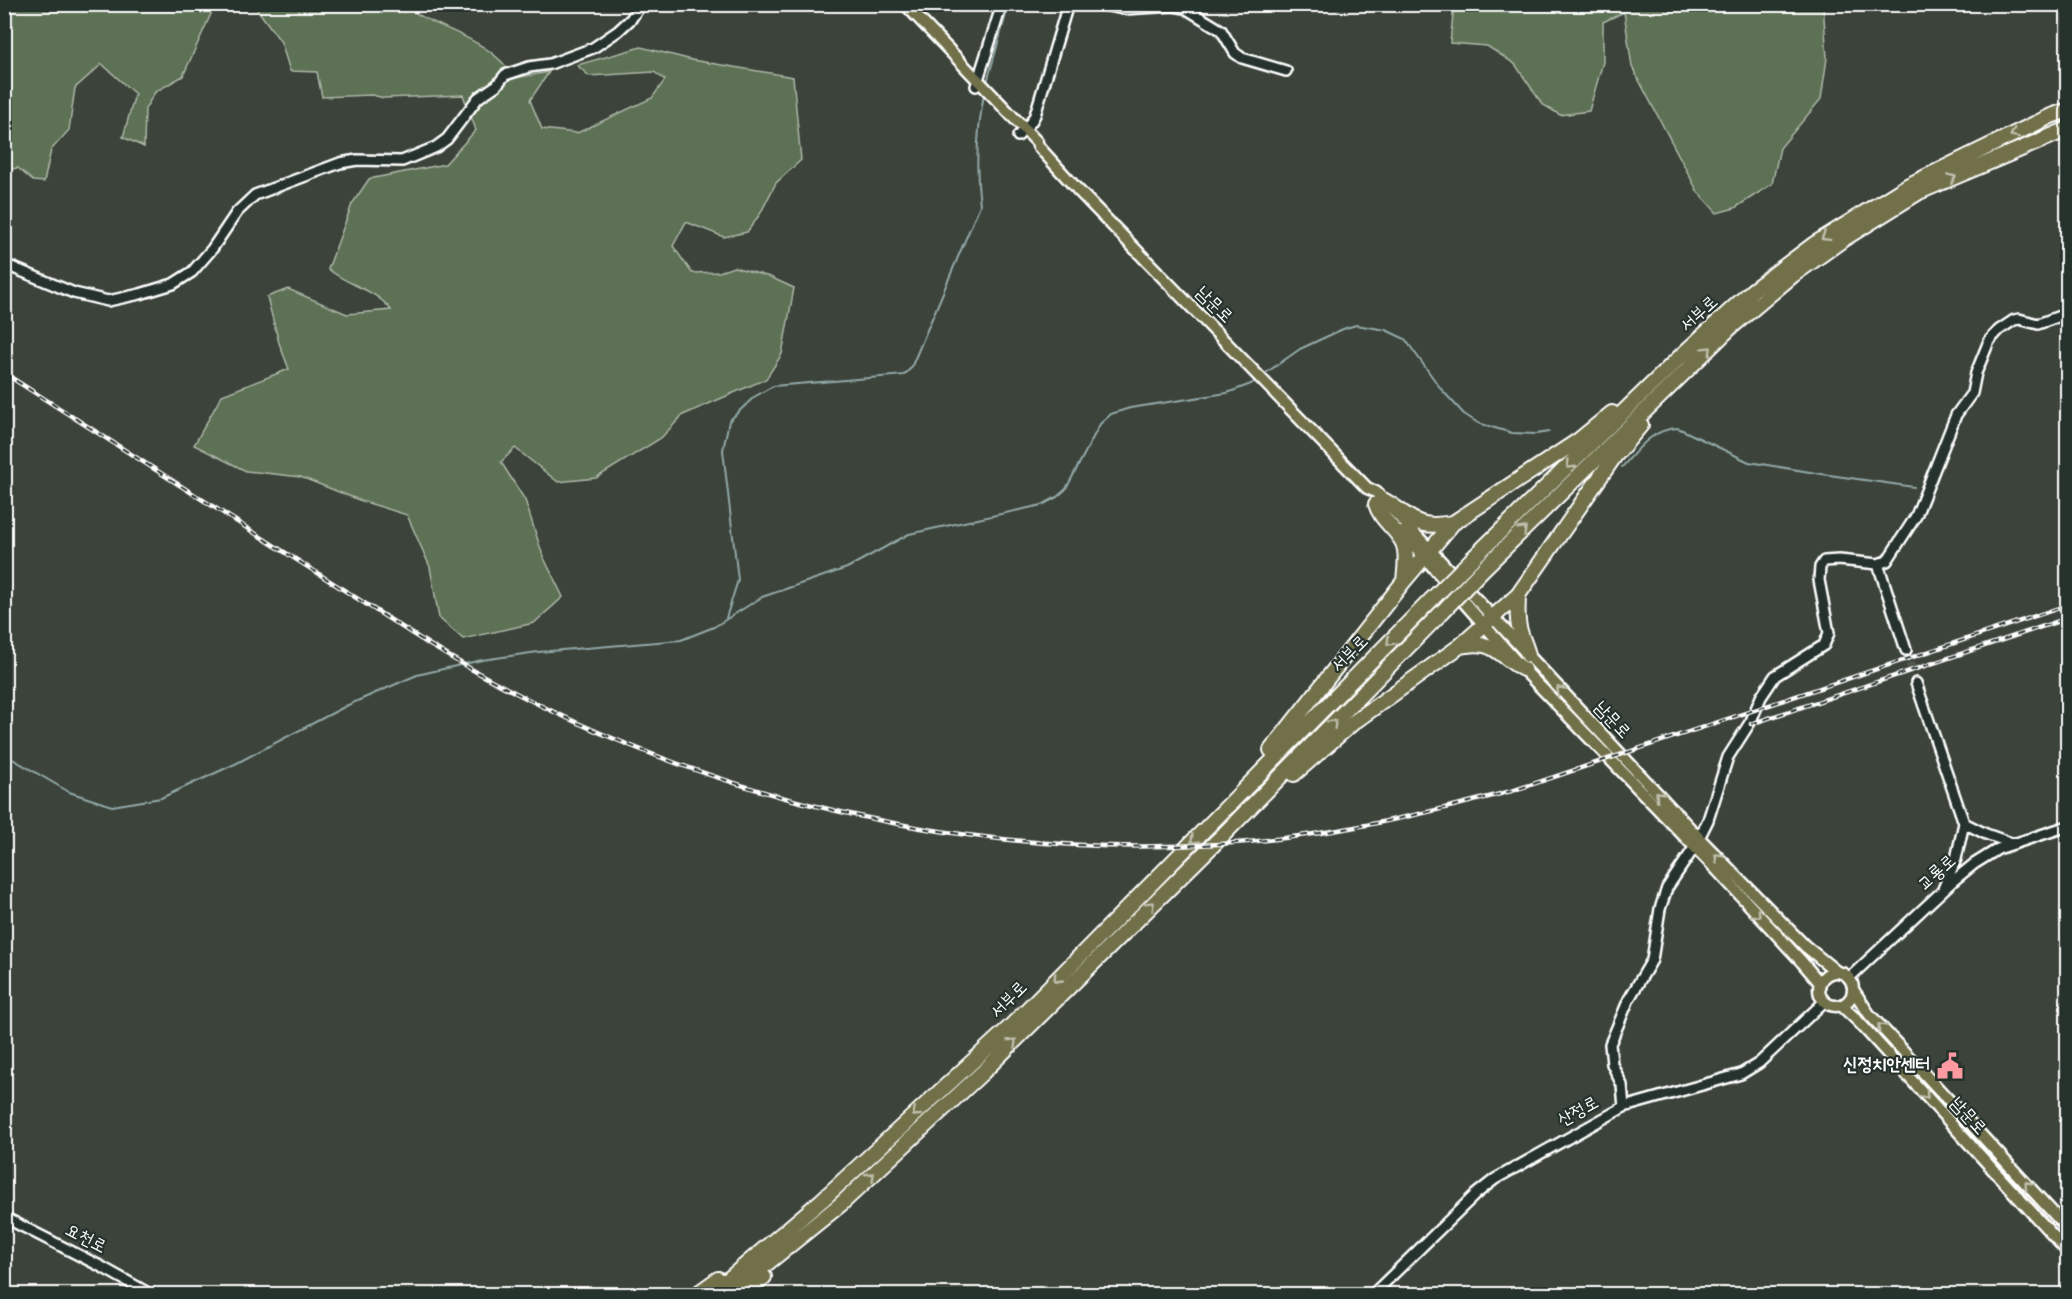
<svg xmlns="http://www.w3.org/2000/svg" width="2072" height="1299" viewBox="0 0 2072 1299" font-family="'Gochi Hand','Poor Story',sans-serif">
  <rect width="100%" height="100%" fill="#3c433a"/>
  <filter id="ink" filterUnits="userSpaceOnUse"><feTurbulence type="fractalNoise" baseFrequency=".0167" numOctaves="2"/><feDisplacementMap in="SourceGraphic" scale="12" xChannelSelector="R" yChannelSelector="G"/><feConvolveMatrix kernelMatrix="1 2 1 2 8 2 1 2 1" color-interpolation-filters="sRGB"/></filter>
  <g filter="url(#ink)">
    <path fill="#5d7154" stroke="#aeb8aa" stroke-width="1.5" d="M5 4H215V5L183 76 155 92 145 109 144 147 123 137 135 94 102 64 75 88 69 130 51 150 44 182 33 181 18 168 5 170Z
      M1823 4 1827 58 1821 99 1780 148 1772 184 1735 208 1717 213 1698 192 1632 67 1624 12 1603 22V62L1589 111 1560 115 1542 104 1515 64 1487 46 1450 43 1454 5Z
      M254 5H405C414 14 425 18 437 24 468 38 495 48 515 78L549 72 530 100 542 129 577 133 652 98 665 80 654 72 589 76 577 65 641 47 692 60 793 77 801 160 776 183 760 214 747 232 724 237 686 222 673 246 692 273 719 272 734 267 770 277 794 288 782 354 766 379 683 415 661 438 596 478 558 482 515 448 501 462 525 500 543 556 563 597 534 623 463 639 439 618 430 567 407 515 359 500 301 477 246 471 194 445 222 395 289 369 279 343 267 297 288 289 347 314 391 310C376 289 348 286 328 269L352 204 369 179 445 164 476 130 463 95 384 98 372 95 322 97 317 72 290 71 281 42Z"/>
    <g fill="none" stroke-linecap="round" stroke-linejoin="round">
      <path stroke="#92a9a9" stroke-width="2" d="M987 82 1009 4
        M1263 375 1300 349 1343 329 1356 325 1386 330 1405 339 1441 389 1464 414 1478 423 1512 433 1536 434 1549 432
        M1622 467C1639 448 1652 429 1678 428L1749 462 1822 474 1914 487
        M726 618 738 580 723 450 729 421 754 397 773 386 893 376 904 375 911 368 980 205C975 167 977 131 984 94
        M4 754 69 792 112 806 161 798 235 764 348 705 417 675 482 660 538 652 681 640 714 627 762 597 847 568 909 534 1042 505 1057 497 1066 489 1100 424 1111 414 1130 408 1227 393 1251 384 1257 380"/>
      <path stroke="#50564e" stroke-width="9" stroke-dasharray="9 4.5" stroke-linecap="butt" d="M1906 650 1916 683"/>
      <g stroke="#fff" stroke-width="14">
        <path id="minor" d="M1097 4 1125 9 1174 6 1185 8 1221 30 1235 53 1242 58 1286 71
          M976 86 1002 4
          M1018 136 1031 122 1035 115 1068 4
          M4 264 74 293 108 301 140 294 173 284 192 272 212 249 237 212 255 195 340 163 357 160 402 161 436 147 447 139 478 98 497 85 505 75 529 67 550 64 593 48 618 31 631 19 641 4
          M1878 564 1906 650
          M1916 683 1964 823
          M1943 889 1956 859 1964 823 1986 834 2014 844
          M1849 978 1953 881 1974 864 1998 849 2068 826
          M1624 1107 1622 1085 1612 1064 1610 1044 1629 999 1652 960 1660 909 1667 888 1694 848 1708 820 1728 757 1751 721 1761 697 1775 676 1824 645 1829 633 1819 580 1820 567 1824 561 1839 560 1878 564 1887 561 1916 516 1956 415 1972 393 1976 373 1989 341 1999 330 2014 320 2019 319 2038 324 2068 313
          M4 1217 100 1266 150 1294
          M1373 1294 1476 1194 1495 1179 1624 1107 1741 1074 1759 1063 1824 1002"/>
      </g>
      <g stroke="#fff" stroke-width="15">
        <path id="major" d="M905 4 1037 142 1038 146 1077 189 1367 488 1376 492 1699 838 1805 946 1837 972
          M1402 532 1523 669 1718 871 1802 962 1820 983
          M1819 989a17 17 0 1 1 34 0a17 17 0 1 1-34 0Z
          M1854 991 1869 1014 2068 1229
          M1842 1006 1857 1020 2068 1252"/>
      </g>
      <g stroke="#fff" stroke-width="18">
        <path id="highway" d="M1383 500C1414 517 1413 530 1453 523
          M1376 504C1381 521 1396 528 1403 543 1408 554 1405 569 1404 581
          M1472 559 1681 356 1753 290 1813 245 1909 185 2051 116 2068 110
          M1481 571 1730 328 1793 275 1845 238 1919 192 2068 129
          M1518 595C1518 607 1516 619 1520 631 1522 639 1526 646 1528 655
          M1460 646C1496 639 1496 654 1523 669
          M1271 750 1404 581 1453 523 1579 440 1612 413
          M1294 774 1354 722 1460 646 1518 595 1614 457 1641 425
          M697 1294 718 1279
          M711 1294 822 1200 1010 1027 1431 600
          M729 1294 841 1204 982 1073 1224 834 1443 611
          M745 1294 764 1277"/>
      </g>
      <use href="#minor" stroke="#26332d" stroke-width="9"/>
      <use href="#major" stroke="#71704a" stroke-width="10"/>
      <use href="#highway" stroke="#71704a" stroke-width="14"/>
      <g stroke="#fff" stroke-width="4.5">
        <path id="rail" d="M4 373 430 645C666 788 944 861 1220 844 1320 838 1419 816 1515 790L2068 605
          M1751 724 2068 618"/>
      </g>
      <use href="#rail" stroke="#26332d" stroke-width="2" stroke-dasharray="7" stroke-linecap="butt"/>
      <g stroke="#fff" stroke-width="18" stroke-linecap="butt">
        <path id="highway-bridge" d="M1431 600 1472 559
          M1443 611 1481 571"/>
      </g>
      <use href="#highway-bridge" stroke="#71704a" stroke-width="14"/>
    </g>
    <defs><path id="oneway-chevron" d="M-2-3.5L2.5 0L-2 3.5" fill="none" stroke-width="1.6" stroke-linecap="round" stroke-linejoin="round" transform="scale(1.5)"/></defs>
    <g stroke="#bfbfae">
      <use href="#oneway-chevron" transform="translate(2014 134) rotate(154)"/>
      <use href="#oneway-chevron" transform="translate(1952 178) rotate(-23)"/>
      <use href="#oneway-chevron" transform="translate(1825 237) rotate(148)"/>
      <use href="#oneway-chevron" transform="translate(1708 350) rotate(-45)"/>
      <use href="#oneway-chevron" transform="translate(1570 465) rotate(136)"/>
      <use href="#oneway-chevron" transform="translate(1523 530) rotate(-45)"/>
      <use href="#oneway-chevron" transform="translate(1390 642) rotate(135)"/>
      <use href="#oneway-chevron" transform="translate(1560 690) rotate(-133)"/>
      <use href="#oneway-chevron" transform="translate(1333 723) rotate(-46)"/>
      <use href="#oneway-chevron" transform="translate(1659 795) rotate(-133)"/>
      <use href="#oneway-chevron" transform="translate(1194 840) rotate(135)"/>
      <use href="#oneway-chevron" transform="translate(1718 857) rotate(-135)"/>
      <use href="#oneway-chevron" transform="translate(1151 905) rotate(-45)"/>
      <use href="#oneway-chevron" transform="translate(1757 914) rotate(47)"/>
      <use href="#oneway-chevron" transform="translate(1057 979) rotate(134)"/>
      <use href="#oneway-chevron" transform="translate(1881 1027) rotate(-133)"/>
      <use href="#oneway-chevron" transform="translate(1013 1042) rotate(-45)"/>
      <use href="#oneway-chevron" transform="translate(1925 1095) rotate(48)"/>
      <use href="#oneway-chevron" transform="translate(916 1113) rotate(138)"/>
      <use href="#oneway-chevron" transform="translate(871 1176) rotate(-43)"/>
      <use href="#oneway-chevron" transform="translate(2028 1185) rotate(-132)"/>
    </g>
  </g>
  <defs>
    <g id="civic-bare" transform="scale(2.07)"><path d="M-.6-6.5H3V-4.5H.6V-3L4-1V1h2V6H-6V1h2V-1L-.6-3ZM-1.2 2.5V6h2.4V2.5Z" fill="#ff9aa2" stroke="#26332d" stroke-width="2.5" paint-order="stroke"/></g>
  </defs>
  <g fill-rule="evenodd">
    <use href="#civic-bare" x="1950" y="1066"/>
  </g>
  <g text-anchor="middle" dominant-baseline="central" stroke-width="4.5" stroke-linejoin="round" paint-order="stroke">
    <g font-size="18" fill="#fff" stroke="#26332d">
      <text transform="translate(1213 306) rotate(45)">남문로</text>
      <text transform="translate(1700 315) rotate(-42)">서부로</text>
      <text transform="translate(1351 655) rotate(-45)">서부로</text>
      <text transform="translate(1611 721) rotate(47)">남문로</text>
      <text transform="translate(1938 874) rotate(-42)">교룡로</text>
      <text transform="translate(1010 1001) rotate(-45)">서부로</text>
      <text transform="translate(1579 1113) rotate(-29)">산정로</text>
      <text transform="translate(1967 1117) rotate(48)">남문로</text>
      <text transform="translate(85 1240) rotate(27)">요천로</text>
    </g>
    <g font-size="18" font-weight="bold" fill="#fff" stroke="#26332d" text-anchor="end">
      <text x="1930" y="1066">신정치안센터</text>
    </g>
  </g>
  <rect width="2072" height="1299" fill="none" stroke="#26332d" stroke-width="24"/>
  <rect x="12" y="12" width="2048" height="1275" fill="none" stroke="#fff" stroke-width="2" filter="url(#ink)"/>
</svg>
